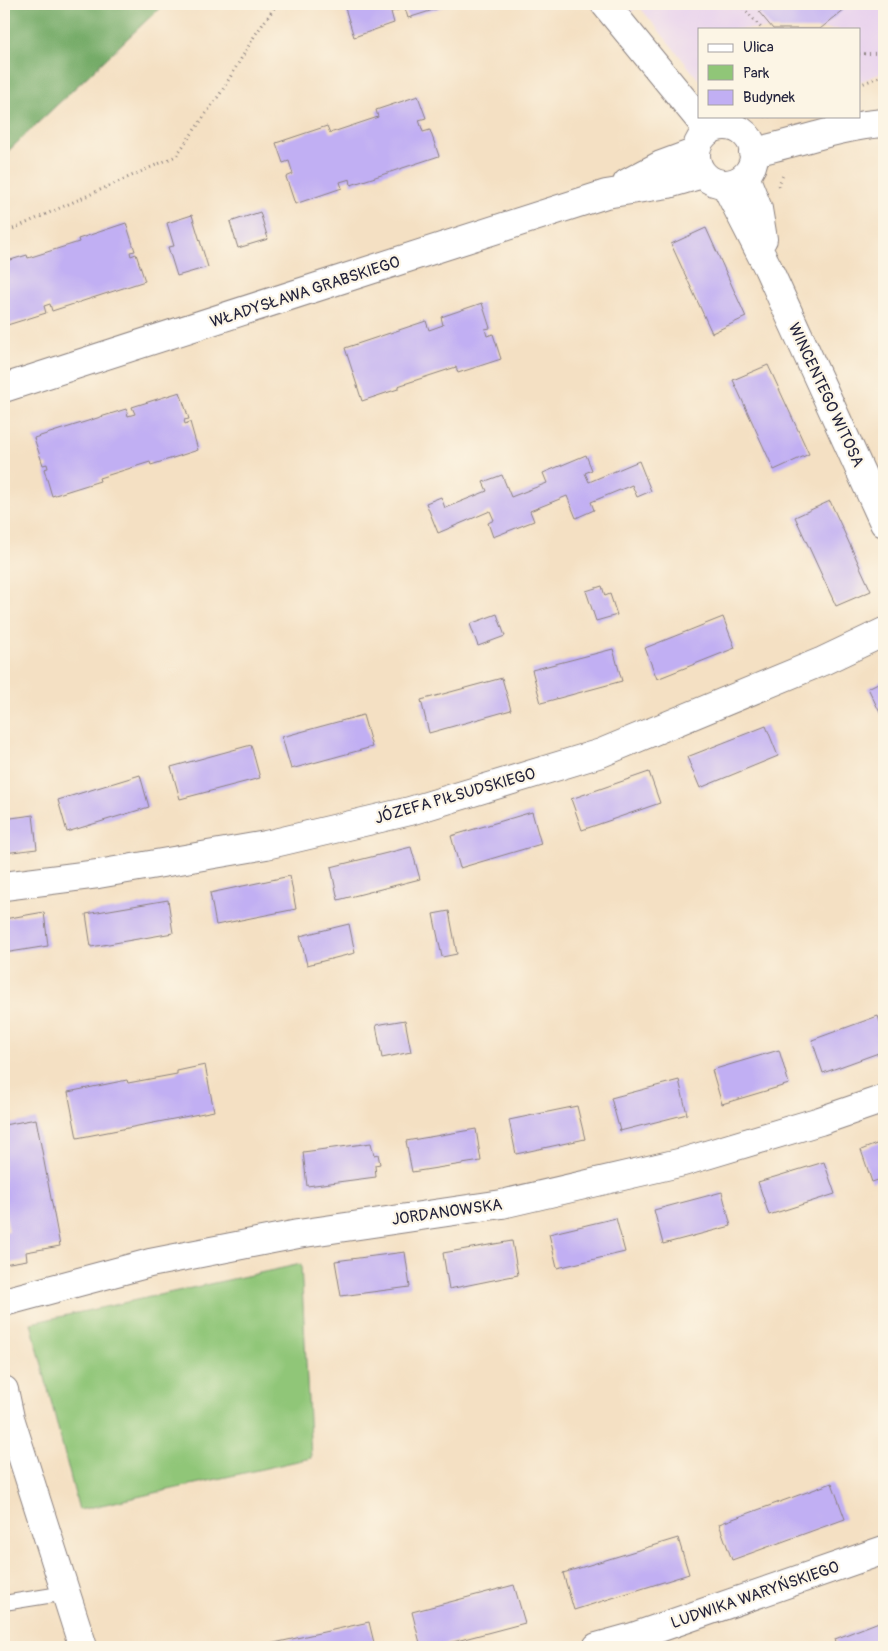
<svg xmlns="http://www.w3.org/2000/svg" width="888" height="1651" viewBox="0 0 888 1651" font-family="Pangolin,sans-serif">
  <rect width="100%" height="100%" fill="#fcf5e5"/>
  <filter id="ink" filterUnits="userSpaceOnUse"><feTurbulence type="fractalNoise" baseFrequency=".02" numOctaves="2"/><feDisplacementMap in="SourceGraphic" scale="10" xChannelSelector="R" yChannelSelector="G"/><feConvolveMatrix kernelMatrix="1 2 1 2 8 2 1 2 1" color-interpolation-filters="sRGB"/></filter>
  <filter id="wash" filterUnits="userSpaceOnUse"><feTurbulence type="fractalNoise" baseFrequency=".0096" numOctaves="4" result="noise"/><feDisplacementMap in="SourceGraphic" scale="20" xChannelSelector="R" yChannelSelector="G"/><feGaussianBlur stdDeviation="1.12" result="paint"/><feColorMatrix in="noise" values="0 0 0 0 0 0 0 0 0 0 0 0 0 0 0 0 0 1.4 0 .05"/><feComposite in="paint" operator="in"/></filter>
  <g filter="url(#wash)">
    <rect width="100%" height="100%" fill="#f4e0c3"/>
    <path fill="#e8d2ee" d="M623 4H884V72L859 82V29H699V80L639 6 630 13Z"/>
    <path fill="#90c678" stroke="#59745a" d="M301 1264 311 1458 79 1510 31 1323Z"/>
    <path fill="#74ab68" stroke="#4b6652" d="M4 4H164L4 155Z"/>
    <g id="blocks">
      <path fill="#c1aff3" d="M351 4H452L408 18 405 8 391 12 394 23 354 37 345 8 352 6Z
        M765 4H851L820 29H773L759 12 766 6Z
        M418 96 426 118 419 120 423 132 430 130 439 156 351 185 350 179 340 182 342 188 295 204 286 177 293 174 289 161 283 163 276 143 327 126 330 133 378 117 376 110Z
        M260 212 268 239 238 248 230 222Z
        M192 215 208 267 177 276 168 247 174 246 167 223Z
        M126 223 135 251 130 252 131 256 136 254 145 281 52 311 50 304 44 306 46 313 4 326V262L27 255 28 258 79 242 78 239Z
        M706 228 746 317 712 333 671 244Z
        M482 303 490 328 485 329 487 336 493 334 501 359 458 373 456 367 398 386V389L362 401 345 348 426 321 429 330 443 325 441 317Z
        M768 365 809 454 774 470 733 380Z
        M180 392 189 419 184 420 185 424 190 422 198 450 151 465 150 462 99 478 100 481 52 496 44 469 48 468 47 464 43 465 34 438 126 409 128 416 135 414 132 407Z
        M586 455 592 470 585 473 589 482 639 461 651 491 637 497 632 485 591 502 594 510 576 518 567 496 530 511 534 521 493 537 488 523 494 520 490 511 438 533 426 503 441 497 445 508 487 491 483 482 502 475 511 497 547 483 543 473Z
        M830 501 871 591 836 606 795 517Z
        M602 586 605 596 610 594 617 615 596 621 586 591Z
        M497 614 505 636 478 646 470 624Z
        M723 617 735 648 657 679 645 648Z
        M613 649 622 681 541 703 532 670Z
        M502 678 511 710 429 733 421 700Z
        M884 680V721L868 688Z
        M363 715 372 747 291 769 282 737Z
        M766 726 778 756 700 788 687 757Z
        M251 745 260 778 180 799 171 767Z
        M649 772 660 803 582 830 571 799Z
        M140 775 149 807 67 832 58 800Z
        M532 812 541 844 460 868 451 836Z
        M33 815 37 849 4 853V819Z
        M411 847 420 879 338 900 331 867Z
        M290 876 296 909 216 925 210 893Z
        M168 900 173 933 91 947 86 914Z
        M449 911 457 954 442 957 433 914Z
        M44 912 48 946 4 953V919Z
        M349 924 355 953 307 965 300 936Z
        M878 1016 884 1033V1051L823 1073 812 1040Z
        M405 1020 411 1052 382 1058 376 1025Z
        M779 1050 789 1084 722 1104 712 1070Z
        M205 1065 214 1111 77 1138 68 1092 127 1080 128 1083 177 1074V1071Z
        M679 1080 687 1114 620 1131 611 1098Z
        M577 1106 585 1139 516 1154 509 1120Z
        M36 1119 60 1246 26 1252 27 1260 4 1264V1232L9 1231 4 1204V1125Z
        M476 1129 481 1161 412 1172 406 1141Z
        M884 1141V1178L872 1182 861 1150Z
        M371 1143 374 1155 378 1154 380 1164 375 1165 376 1177 307 1186 303 1152Z
        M824 1162 835 1194 769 1215 758 1182Z
        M722 1192 731 1226 663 1244 654 1210Z
        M616 1218 625 1252 557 1268 549 1234Z
        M512 1241 518 1275 449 1289 443 1253Z
        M405 1252 410 1287 341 1296 335 1261Z
        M832 1483 845 1519 732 1560 719 1524Z
        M678 1538 689 1574 574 1610 563 1573Z
        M514 1585 525 1623 434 1647H421L412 1612Z
        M884 1620V1647H838L835 1639Z
        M369 1622 375 1647H265V1645Z"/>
    </g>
  </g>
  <g filter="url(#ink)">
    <use href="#blocks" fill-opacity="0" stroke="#8b817f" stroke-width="1"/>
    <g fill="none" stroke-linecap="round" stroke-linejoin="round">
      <g stroke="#8b817f" stroke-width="16">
        <path id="service" d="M4 1603 66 1593"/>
      </g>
      <g stroke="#8b817f" stroke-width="30">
        <path id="minor" d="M605 4 709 131
          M696 155a29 29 0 1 1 58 0a29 29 0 1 1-58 0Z
          M753 152C797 143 840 126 884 123
          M745 176 758 209 763 239
          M627 183 661 165 696 152
          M725 184 768 268 884 523
          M4 388 606 194 668 184 702 174
          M4 886 98 874 266 845 410 811 601 753 823 661 884 632
          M4 1302 150 1263 298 1234 502 1204 683 1162 820 1121 884 1099
          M4 1390 10 1418 83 1647
          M597 1647 633 1637 884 1550"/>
      </g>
      <path stroke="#8b817f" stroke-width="3" stroke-dasharray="1 4" stroke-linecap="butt" d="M740 4 762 29
        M859 54 884 53
        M859 85 884 75
        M764 116H774
        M778 186 784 173
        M4 233 176 156 222 91 255 35 277 4"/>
      <use href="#service" stroke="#fff" stroke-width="14"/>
      <use href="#minor" stroke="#fff" stroke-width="28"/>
    </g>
  </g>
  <g text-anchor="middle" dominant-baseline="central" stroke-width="4.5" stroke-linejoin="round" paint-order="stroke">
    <g font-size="16" fill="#22223b" stroke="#fcf5e5">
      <text transform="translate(305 292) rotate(-18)">WŁADYSŁAWA GRABSKIEGO</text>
      <text transform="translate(826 395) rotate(65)">WINCENTEGO WITOSA</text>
      <text transform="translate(455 796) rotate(-16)">JÓZEFA PIŁSUDSKIEGO</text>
      <text transform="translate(447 1212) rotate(-8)">JORDANOWSKA</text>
      <text transform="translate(755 1595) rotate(-19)">LUDWIKA WARYŃSKIEGO</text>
    </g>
  </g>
  <rect width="888" height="1651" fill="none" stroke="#fcf5e5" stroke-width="20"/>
  <rect x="698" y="28" width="162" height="90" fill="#fcf5e5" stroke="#a5a1a1"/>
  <rect x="708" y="44" width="25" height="8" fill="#ffffff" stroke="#a5a1a1"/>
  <text x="743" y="52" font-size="15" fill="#22223b">Ulica</text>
  <rect x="708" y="65" width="25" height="15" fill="#90c678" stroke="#a5a1a1"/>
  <text x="743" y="78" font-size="15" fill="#22223b">Park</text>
  <rect x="708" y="90" width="25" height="15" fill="#c1aff3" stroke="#a5a1a1"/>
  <text x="743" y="102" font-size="15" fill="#22223b">Budynek</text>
</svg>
